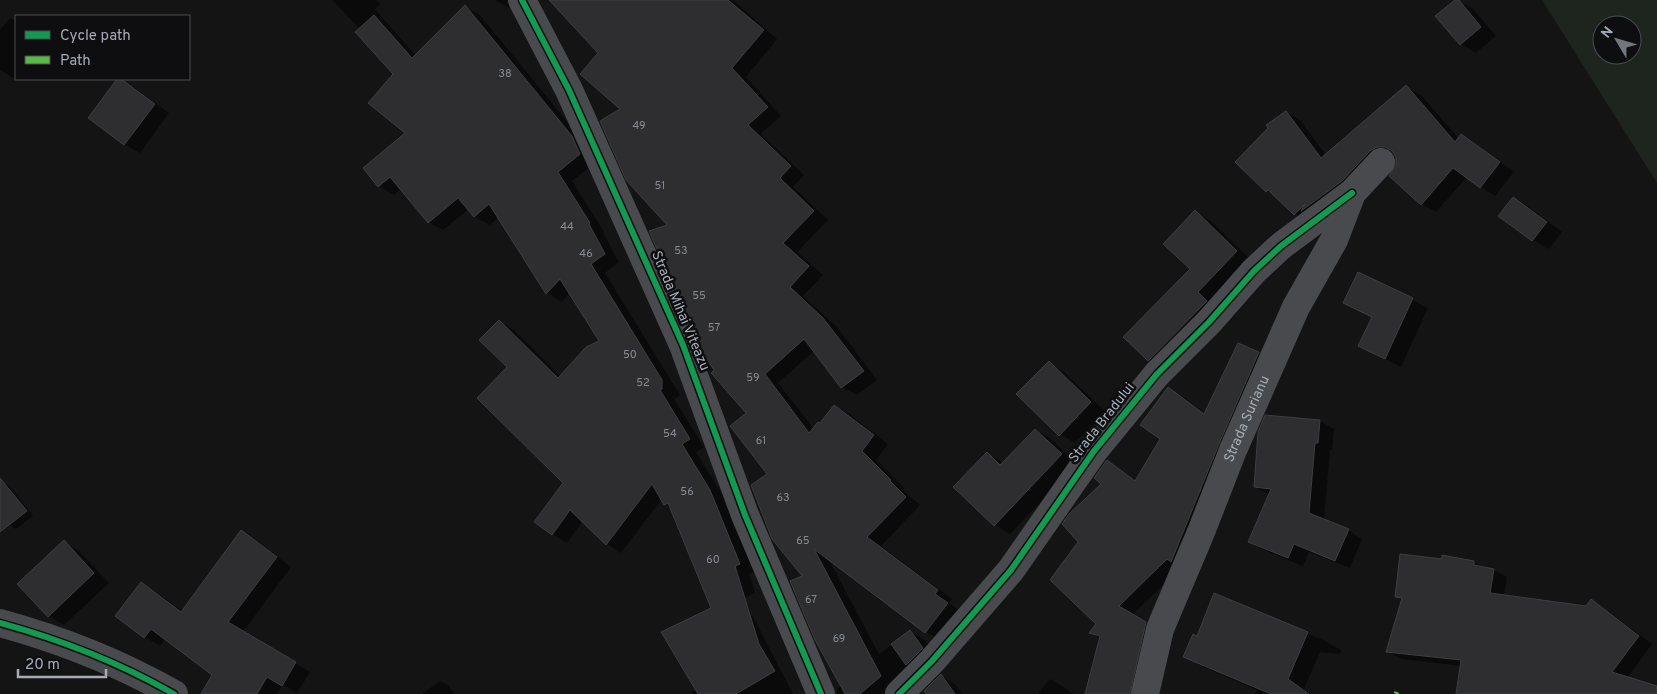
<svg xmlns="http://www.w3.org/2000/svg" width="1657" height="694" viewBox="0 0 1657 694" font-family="Overpass,sans-serif">
  <rect width="100%" height="100%" fill="#141414"/>
  <path fill="#1e241e" fill-rule="evenodd" d="M1542 0H1657V183ZM1602 25H1632V55H1602Z"/>
  <path fill="#0007" d="M332 0H376L380 4 375 9 416 56 465 7 480 15 587 146 595 163 572 181 604 232 603 233 619 262 605 273 680 395 674 399 704 447 696 452 725 499 754 572 749 574 755 592 744 599 793 694H693L692 692 696 689 712 608 671 508 665 504 662 499 621 553 607 544 583 521 567 543 552 534 565 483 508 367 499 322 514 330 561 377 601 341 570 292 562 302 547 293 499 217 490 225 475 217 469 209 443 230 428 222 401 189 394 195 379 186 364 168 407 133 394 74 360 29Z
    M495 0H506L510 7 509 8Z
    M555 0H733L777 39 746 77 781 116 761 134 804 175 793 187 828 220 797 252 823 275 803 296 837 327 877 380 857 395 842 387 814 351 778 383 814 429 820 424 834 406 849 414 888 444 876 460 905 489 903 490 920 505 881 546 952 599 949 603 962 612 940 640 926 632 828 558 879 654 910 632 925 640 936 657 901 694H837V690L841 685 748 413 716 371 669 225 599 53Z
    M1457 0 1473 9 1496 36 1476 53 1461 44 1437 17Z
    M10 18 16 21V74L13 78 0 70V30Z
    M119 79 135 88 169 113 140 153 124 144 90 118Z
    M1406 87 1421 95 1459 139 1462 135 1476 144 1514 172 1495 196 1467 177 1436 212 1422 204 1398 165 1396 155H1392L1309 222 1295 214 1278 197 1267 191 1286 112 1300 120 1326 155Z
    M1513 198 1529 207 1562 232 1549 249 1533 240 1500 216Z
    M1195 212 1211 221 1252 261 1164 369 1149 360 1191 269Z
    M1359 273 1428 308 1401 367 1359 346 1373 317Z
    M1239 344 1273 362 1182 567 1132 615 1160 631 1146 694H1086L1100 638 1091 633 1098 624 1080 542 1103 484 1107 462 1136 481 1161 439 1168 389 1183 397 1206 414Z
    M1049 363 1064 372 1106 412 1075 443 1060 434Z
    M1320 421 1334 429 1332 450H1330L1324 520 1348 530 1362 539 1350 568 1309 552 1303 566 1264 550 1250 542 1270 495 1255 487Z
    M1036 430 1051 439 1077 464 1010 534 995 525 987 453 1003 463Z
    M2 482 10 486 33 516 16 529 9 525 0 514V483Z
    M242 532 257 541 291 567 243 632 310 672 297 693 283 685 277 694H217L214 675 166 638 160 646 145 637 117 616 141 583 156 592 183 612Z
    M64 542 79 551 109 583 64 625 49 616Z
    M1474 562 1484 568 1494 570 1507 577 1504 596 1587 607 1592 601 1605 609 1652 644 1627 678 1657 688V694H1457L1462 666 1401 659 1388 652 1403 600 1396 596Z
    M1215 594 1325 641 1341 650 1340 654 1320 652 1304 689 1311 694H1254L1257 690 1201 666 1184 656 1197 638Z
    M941 676 955 684 962 694H923Z
    M1050 679 1064 687 1073 694H1038Z
    M440 681 448 685 454 694H422Z"/>
  <path fill="#2e2e30" stroke="#3c3e40" d="M549 0H728L764 30 732 68 768 107 748 125 791 166 780 178 814 211 783 243 809 266 790 287 823 318 864 371 841 388 804 339 765 374 809 433 818 422 820 423 834 405 874 435 862 451 891 480 890 481 906 497 867 537 938 590 935 594 948 603 925 633 814 549 881 676 860 694H845L815 640 790 581 802 576 772 539 751 485 767 474 730 426 746 413 711 373 714 370 702 351 649 231 667 225 626 180 600 121 620 109 580 74 598 53Z
    M1455 0H1459L1481 27 1460 45 1435 16Z
    M465 5 572 136 580 154 558 172 590 223 589 224 605 254 591 264 662 380V389L660 390 690 439 682 444 710 490 740 564 735 566 759 644 775 671 736 694H698L661 632 711 608 668 503 664 505 652 484 606 545 570 510 552 535 534 522 563 483 477 398 507 367 479 340 499 320 558 378 586 347 599 341 560 279 546 294 489 204 474 217 458 198 428 223 390 177 378 187 363 168 405 133 368 103 393 74 355 32 374 15 412 58Z
    M117 79H121L155 104 124 145 88 118Z
    M1406 85 1455 142 1461 134 1500 162 1480 188 1453 168 1421 205 1389 176 1396 165V157L1392 151 1385 147H1377L1370 151 1342 181 1301 211 1305 204 1294 215 1268 190 1266 192 1235 162 1268 128 1266 125 1286 111 1321 158Z
    M1513 197 1547 222 1532 241 1498 216Z
    M1195 210 1237 251 1198 292 1207 301 1148 361 1123 337 1190 269 1163 244Z
    M1358 272 1413 298 1385 359 1358 346 1372 317 1343 303Z
    M1238 343 1259 352 1219 444 1171 562 1167 559 1119 606 1146 622 1130 694H1085L1100 636 1089 633 1096 624 1050 580 1078 542 1062 524 1069 514 1101 484 1094 478 1107 460 1135 481 1160 439 1140 425 1168 387 1204 414Z
    M1049 361 1091 402 1059 436 1016 394Z
    M1265 415 1320 420 1318 443H1315L1309 513 1349 529 1335 561 1294 544 1288 558 1248 542 1271 489 1254 487 1258 432Z
    M1035 429 1062 454 994 526 953 487 987 452 1000 465Z
    M0 478 27 511 0 532Z
    M241 530 277 557 228 622 296 662 282 686 267 677 257 694H201L212 675 151 629 144 638 115 616 141 582 181 612Z
    M64 540 94 573 48 617 17 584Z
    M1400 554 1442 559V555L1474 561V565L1494 569 1490 593 1586 606 1591 599 1639 636 1612 672 1657 686V694H1456L1461 660 1386 652 1402 598 1395 597Z
    M1214 593 1308 632 1288 679 1309 694H1271L1183 657 1193 634 1197 636Z
    M910 630 923 648 906 665 891 644Z
    M941 674 955 694H926L924 691Z"/>
  <g fill="none" stroke-linecap="round" stroke-linejoin="round">
    <g stroke="#484a4d" stroke-width="28">
      <path d="M522 0 569 90 683 345 745 515 821 694"/>
      <path d="M0 623C62 640 118 662 174 694"/>
      <path d="M899 694 932 661 1011 570 1094 451 1157 374 1209 322 1254 271 1281 246 1352 193"/>
      <path id="s1" d="M1145 694 1160 629 1201 532 1233 450 1296 307 1334 240 1352 193 1381 162"/>
    </g>
    <path stroke="#58b947" stroke-width="5" stroke-dasharray="10 5" stroke-linecap="butt" d="M1396 694 1397 692"/>
    <g stroke="#0e0e10" stroke-width="9">
      <path id="cycleway" d="M522 0 569 90 683 345 745 515 821 694
        M0 623C62 640 118 662 174 694
        M899 694 932 661 1011 570 1094 451 1157 374 1209 322 1254 271 1281 246 1352 193"/>
    </g>
    <use href="#cycleway" stroke="#139951" stroke-width="6"/>
  </g>
  <g text-anchor="middle" dominant-baseline="central" stroke-width="5" stroke-linejoin="round" paint-order="stroke">
    <g font-size="11" fill="#878c94">
      <text x="505" y="74">38</text>
      <text x="639" y="126">49</text>
      <text x="660" y="186">51</text>
      <text x="567" y="227">44</text>
      <text x="681" y="251">53</text>
      <text x="586" y="254">46</text>
      <text x="699" y="296">55</text>
      <text x="714" y="328">57</text>
      <text x="630" y="355">50</text>
      <text x="753" y="378">59</text>
      <text x="643" y="383">52</text>
      <text x="670" y="434">54</text>
      <text x="761" y="441">61</text>
      <text x="687" y="492">56</text>
      <text x="783" y="498">63</text>
      <text x="803" y="541">65</text>
      <text x="713" y="560">60</text>
      <text x="811" y="600">67</text>
      <text x="839" y="639">69</text>
    </g>
    <g font-size="14" fill="#a5acb5" stroke="#0e0e10">
      <text transform="translate(680 311) rotate(67)">Strada Mihai Viteazu</text>
      <text stroke="none"><textPath href="#s1" startOffset="294">Strada Surianu</textPath></text>
      <text transform="translate(1102 423) rotate(-52)">Strada Bradului</text>
    </g>
  </g>
  <rect x="15" y="15" width="175" height="65" fill="#0e0e10" stroke="#4a4d52"/>
  <rect x="25" y="31" width="25" height="8" fill="#139951" stroke="#4a4d52"/>
  <text x="60" y="40" font-size="15" fill="#a5acb5">Cycle path</text>
  <rect x="25" y="56" width="25" height="8" fill="#58b947" stroke="#4a4d52"/>
  <text x="60" y="65" font-size="15" fill="#a5acb5">Path</text>
  <g transform="translate(1617 40) rotate(308)"><circle r="24" fill="#0e0e10" stroke="#4a4d52"/>
  <path d="M0-4L9 19L0 12L-9 19Z" fill="#72777d"/>
  <text y="-8" font-size="14" font-weight="bold" text-anchor="middle" fill="#a5acb5">N</text>
  </g>
  <path d="M18 669v8h88v-8" fill="none" stroke="#a5acb5" stroke-width="2.5"/>
  <text x="25" y="669" font-size="15" fill="#a5acb5" stroke="#0e0e10" stroke-width="4" paint-order="stroke">20 m</text>
</svg>
